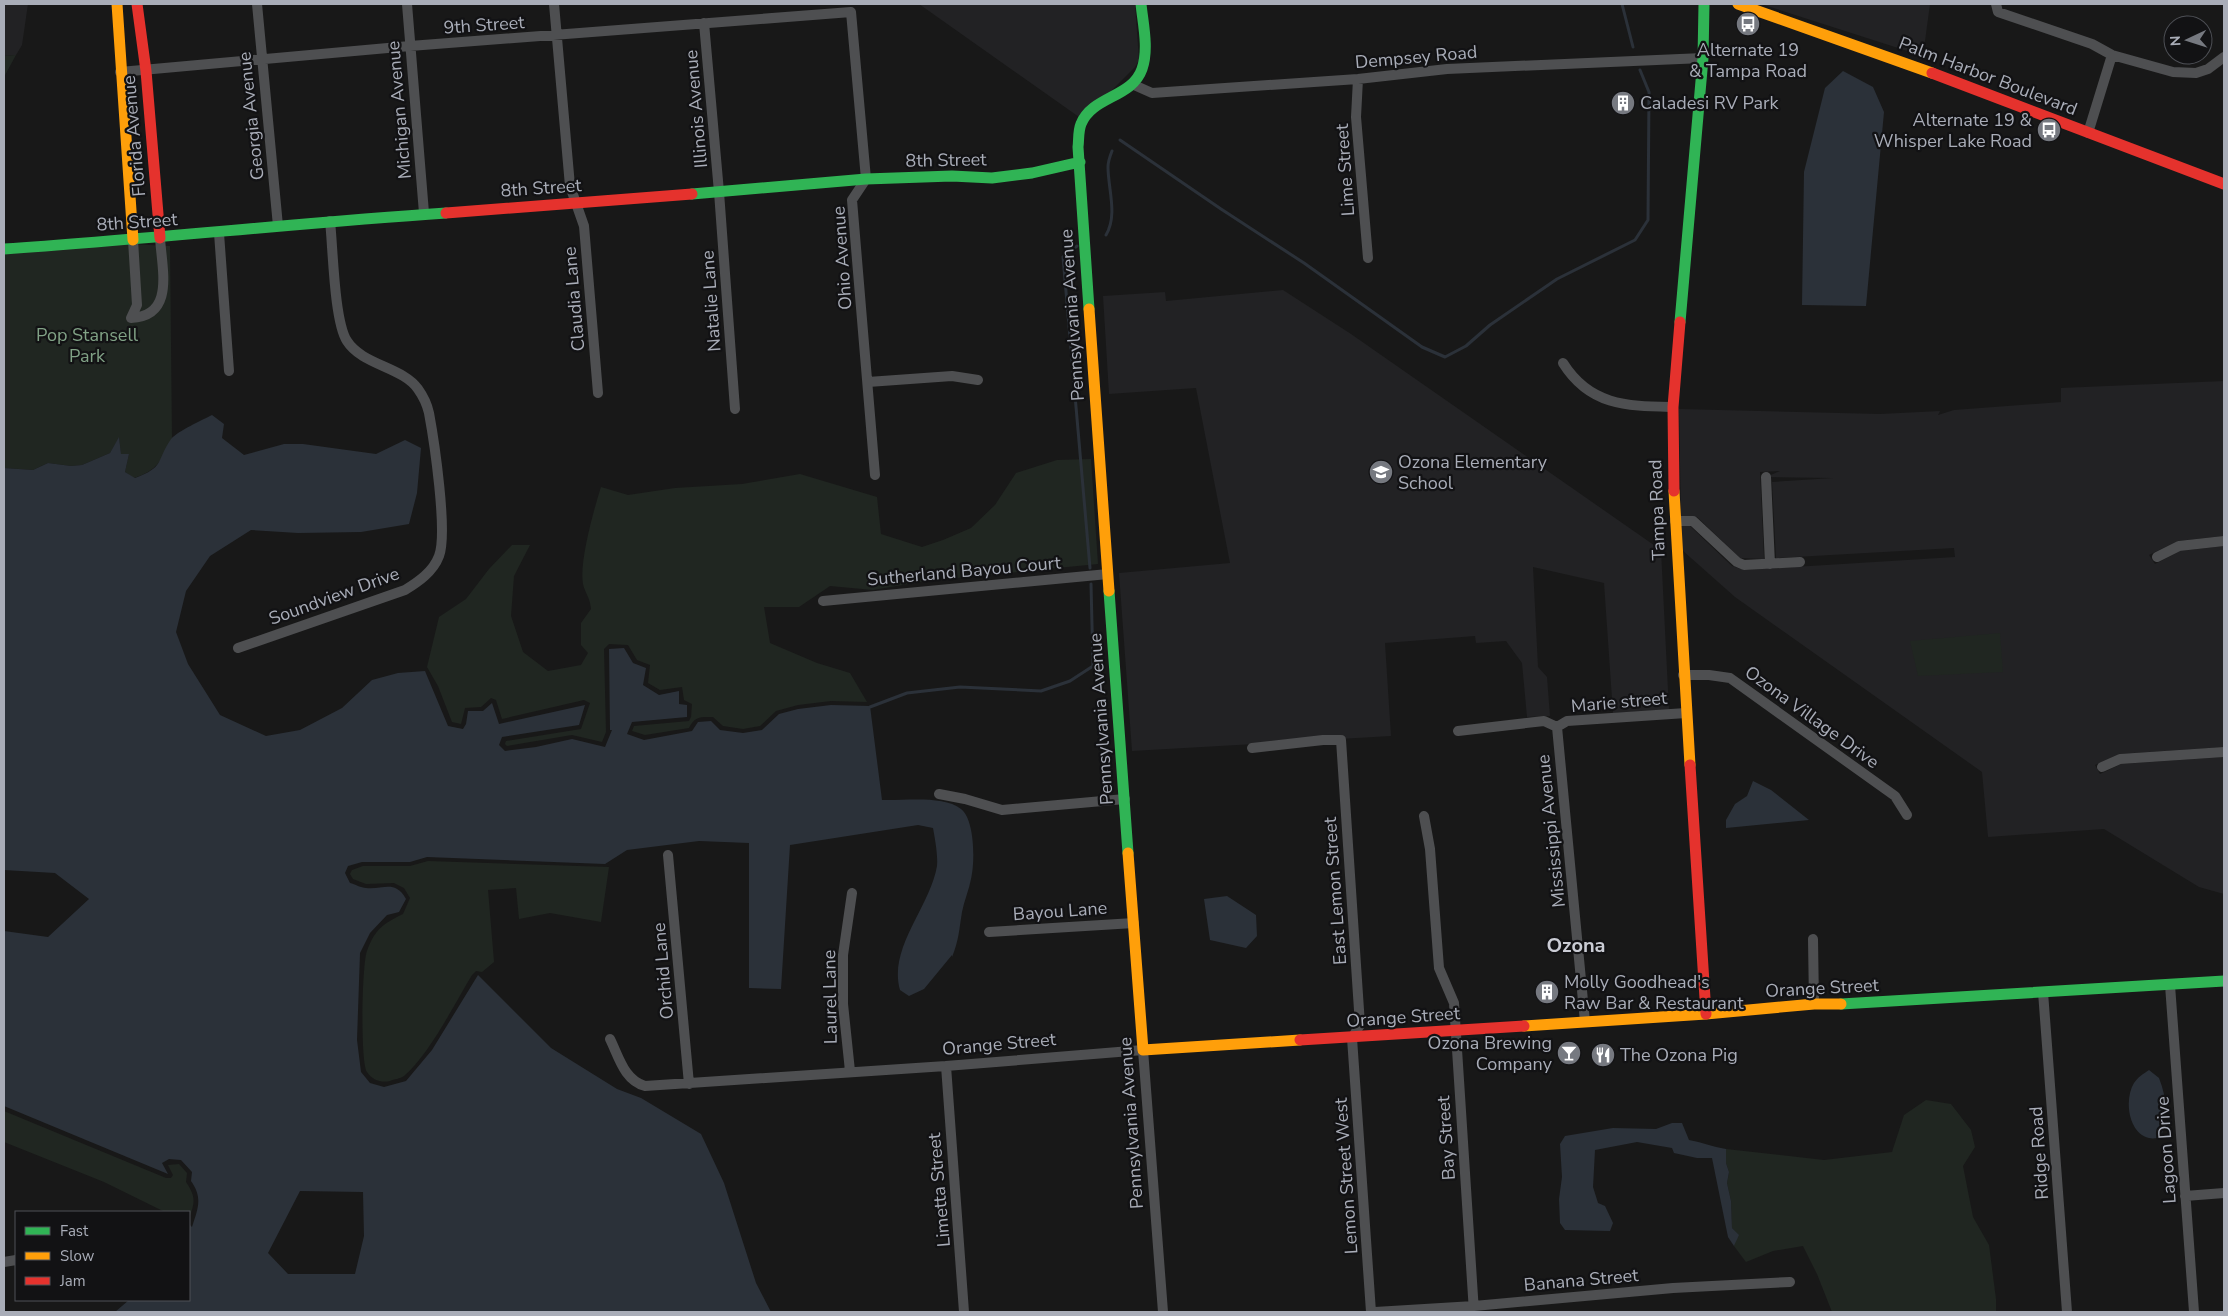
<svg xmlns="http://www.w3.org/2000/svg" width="2228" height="1316" viewBox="0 0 2228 1316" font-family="'Nunito Sans',sans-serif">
  <rect width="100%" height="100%" fill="#181818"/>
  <path fill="#222224" d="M4 4H28L22 45 16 55 4 56Z
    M919 4H1135L1139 60 1135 67 1108 94 1079 117Z
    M1761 4H1930L1923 56Z
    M1283 290 1351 334 1661 550 1669 710 1613 713 1604 583 1533 567 1538 667 1547 677 1550 716 1527 717 1522 663 1506 641 1476 643 1475 636 1385 643 1391 736 1132 751 1119 573 1230 563 1196 388 1109 394 1103 296 1165 292 1166 301Z
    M2224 381V536L2178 541 2149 555 2155 564 2180 551 2224 546V747L2119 754 2095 765 2100 774 2121 764 2224 757V894L2199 887 2104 829 1988 837 1982 772 1735 597 1682 550 1681 526H1690L1732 566 1744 570 1955 557 1954 548 1776 558 1772 482 1833 478 1766 477 1780 471 1760 472 1764 559 1740 558 1697 517 1681 516 1679 409 1880 414 1940 411 1938 415 1954 410 2061 402V388Z"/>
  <path fill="#202621" d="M16 55 4 77V56Z
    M129 244 170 246 172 438C162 460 158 470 134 478L125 472 129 454 121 455 119 438 110 453 82 465 71 466 48 463 33 470 4 468V254Z
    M1091 459 1098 564 926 581 873 590 830 586 799 607H764L770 643 817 663 850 673 867 702 831 701 798 705 776 711 760 726 743 729 723 726 713 717C700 717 695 716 689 728L645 735 632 731 634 726 689 721 691 717 692 704 684 700 682 687 660 690 648 683 650 665 637 660 628 645 609 644 604 649 606 732 602 742 572 735 507 746 505 744 506 741 581 729 590 703 584 700 502 719 496 700 491 698 481 707 465 708 461 724 452 722 438 686 427 667 439 617 466 599 489 569 512 545H530L514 576 511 616 523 652 548 671 581 665 588 653 581 645V623L591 609C590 597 585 593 583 584 579 562 594 509 601 487L628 495 675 488 742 484 800 474 877 497 881 534 922 547 943 540 971 528 995 505 1016 473 1057 460Z
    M2000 633 2003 672 1918 676 1910 641Z
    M428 861 609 867 601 922 550 913 519 919 516 888 488 890 494 962 482 972 476 971 472 975C455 1003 429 1055 404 1076 400 1079 394 1079 390 1081 381 1083 372 1080 367 1072 360 1062 362 963 367 951 375 929 383 924 403 914L410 898 404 888 394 883 366 884 353 879 350 874 352 870 363 866H410Z
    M1926 1100 1951 1104 1971 1130 1975 1147 1963 1166 1973 1217 1989 1245 1996 1299V1312H1832L1817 1274 1803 1246 1773 1251 1746 1262 1734 1246 1738 1235 1732 1228 1731 1201 1727 1183 1729 1172 1726 1163V1149L1824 1160 1892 1152 1904 1115Z
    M4 1111 166 1178H171L173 1175 168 1165 179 1164 187 1173 186 1182C196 1197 195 1202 189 1219V1212H165L104 1182 4 1142Z"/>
  <path fill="#2b3139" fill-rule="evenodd" d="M1843 71 1873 87 1884 112 1866 306 1802 305 1804 172 1825 88Z
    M212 415 224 424 222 438 244 455 284 444H303L376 454 405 440 421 448 417 493 409 524 361 532 298 533 251 530 210 556 186 591 176 632 188 664 220 715 266 736 300 730 342 708 372 680 398 673 425 671 448 726 463 729 466 724 468 711H483L492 703 499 724 585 705 579 725 502 737 499 745 505 751 536 747 572 739 605 747 612 730H610L609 649 624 648 633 663 646 668 643 685 659 695 679 691V704L687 705V717L632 722 627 734 644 740 692 731 698 722 711 721 720 730 743 733 762 730 779 714 798 709 831 705 870 706 882 800C904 801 943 795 961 809 975 820 975 862 971 879 969 890 964 901 962 912 959 930 959 940 952 957V955L924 989 909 996 900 990C888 948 930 907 937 866 938 855 935 839 933 828L918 825 790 845 781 989 749 988V843L699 841 627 850 605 864 427 857 410 862H362L348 866 345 873 350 883C355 884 361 888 366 888 383 890 395 879 406 899L399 912 387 915 370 933 360 953 357 1040 361 1072 370 1083 384 1087 406 1081 432 1050 478 975 551 1048 617 1089 641 1098 701 1134 724 1183 756 1283 771 1312H115L129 1300H189V1224L192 1227C198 1208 203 1198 191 1181L192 1172 181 1160 169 1159 162 1163 168 1174 4 1106V931L48 937 89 899 55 873 4 870V468L33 470 48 463 71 466 82 465 110 453 119 437 121 454H129L125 472 135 478C165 467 156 461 171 439 178 431 202 420 212 415ZM300 1191 363 1192 364 1236 355 1274H288L268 1253Z
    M1753 781 1771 790 1809 820 1726 828V820L1735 804 1747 796Z
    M1227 896 1256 915 1257 936 1246 948 1210 940 1204 899Z
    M2149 1070 2159 1078C2167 1098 2168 1116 2161 1137 2158 1138 2153 1139 2149 1138 2128 1133 2124 1099 2134 1083 2138 1077 2143 1074 2149 1070Z
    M1672 1123H1682L1689 1140C1702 1142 1712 1147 1726 1149V1163L1729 1172 1727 1183 1731 1201 1732 1228 1739 1235 1734 1246 1728 1237 1712 1158H1697L1674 1153 1672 1148 1637 1142 1595 1150 1593 1187 1598 1203 1605 1206 1613 1223 1610 1231 1565 1230 1560 1223 1559 1199 1562 1177 1560 1144 1565 1136 1613 1128 1656 1129Z"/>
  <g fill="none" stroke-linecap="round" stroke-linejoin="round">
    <path stroke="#2b3139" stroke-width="3" d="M1622 4 1633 47
      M1120 140 1221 209 1304 263 1422 347 1445 357 1466 346 1490 325 1557 279 1635 240 1648 220 1649 92 1640 70
      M1106 235C1118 215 1108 189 1108 167 1108 162 1110 156 1112 151
      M1077 246 1063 257 1090 568
      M870 707 907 693 960 687 1041 691 1070 681 1093 666 1091 584"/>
    <path stroke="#4e4f51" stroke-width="10" d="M257 4 278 226
      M407 4 424 213
      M554 4 570 186 584 226 598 393
      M1996 4 1998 12 2092 44 2112 55 2173 72 2196 73 2208 69 2224 57
      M704 23 719 192 735 409
      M120 72 410 46 851 12 866 179 852 200 875 475
      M1358 79 1356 117 1368 258
      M1134 85 1152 93 1358 79 1447 69 1703 58
      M2088 133 2112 55
      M219 233 229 371
      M133 240 137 305 131 318C175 316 162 270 160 238
      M1563 363C1590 406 1627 406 1673 407
      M868 382 952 376 978 380
      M1766 477 1770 564
      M1675 521H1693L1737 562 1744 565 1800 562
      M2157 557 2179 546 2224 541
      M823 601 1108 574
      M238 648 405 590C418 582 433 572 439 556 448 533 434 440 429 413 427 404 423 396 418 389 403 367 362 365 347 341 334 321 333 247 330 221
      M1683 675H1709L1730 678 1895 796 1907 815
      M1557 727 1585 1022
      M1557 727 1567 721 1686 713
      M1458 731 1544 721 1557 727
      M1252 748 1323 740H1341L1360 1025 1352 1038 1371 1312
      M2102 767 2120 759 2224 752
      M939 794 965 799 1002 810 1125 799
      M1424 816 1430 849 1439 968 1454 1003 1474 1312
      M668 855 689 1084
      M989 932 1134 923
      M1813 939 1814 1004
      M2170 985 2194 1312
      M2043 992 2067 1312
      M610 1039C619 1057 624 1080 645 1086L946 1066 1143 1050 1163 1312
      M946 1066 964 1312
      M850 1071 843 1004V955L852 893
      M2185 1196 2224 1193
      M4 1262 16 1260
      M1375 1312 1474 1306 1673 1288 1790 1282"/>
    <path stroke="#30b455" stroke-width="11" d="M692 194 866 179 952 176 992 178 1032 173 1080 162
      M4 249C151 239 298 223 446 213
      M1089 309 1078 147C1079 140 1078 131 1081 124 1092 96 1132 98 1142 69 1149 49 1143 24 1141 4
      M1680 322 1703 58 1704 4
      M1109 591 1128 853
      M1841 1004 2224 981"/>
    <path stroke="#ff9f0a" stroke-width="11" d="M117 4 133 240
      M1738 4 1932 73
      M1089 309 1109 591
      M1674 491 1690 765
      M1128 853 1143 1050 1300 1040
      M1524 1026 1706 1014 1814 1004H1841"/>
    <path stroke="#e5322d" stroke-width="11" d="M137 4 146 71 160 238
      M1932 73 2224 184
      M446 213 692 194
      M1674 491 1673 407 1680 322
      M1690 765 1706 1014
      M1300 1040 1524 1026"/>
  </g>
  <defs>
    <g id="bus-disc" transform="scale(1.25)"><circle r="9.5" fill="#767980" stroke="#121214"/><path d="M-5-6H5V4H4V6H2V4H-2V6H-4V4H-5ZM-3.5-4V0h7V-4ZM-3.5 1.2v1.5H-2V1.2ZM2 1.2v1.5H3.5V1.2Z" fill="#fff"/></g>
    <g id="building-disc" transform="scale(1.25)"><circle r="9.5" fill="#767980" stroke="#121214"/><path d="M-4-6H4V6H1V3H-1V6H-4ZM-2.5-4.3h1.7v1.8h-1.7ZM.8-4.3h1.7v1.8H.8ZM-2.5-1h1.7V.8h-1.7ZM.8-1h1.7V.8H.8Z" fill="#fff"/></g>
    <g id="school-disc" transform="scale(1.25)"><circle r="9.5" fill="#767980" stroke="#121214"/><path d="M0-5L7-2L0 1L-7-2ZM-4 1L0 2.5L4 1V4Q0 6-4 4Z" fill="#fff"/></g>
    <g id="bar-disc" transform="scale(1.25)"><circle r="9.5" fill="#767980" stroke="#121214"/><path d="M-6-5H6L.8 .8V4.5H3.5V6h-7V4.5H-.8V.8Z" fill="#fff"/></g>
    <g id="restaurant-disc" transform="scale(1.25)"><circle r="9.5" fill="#767980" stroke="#121214"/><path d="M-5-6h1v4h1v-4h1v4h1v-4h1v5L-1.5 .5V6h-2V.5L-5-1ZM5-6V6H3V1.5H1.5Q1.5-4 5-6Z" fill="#fff"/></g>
  </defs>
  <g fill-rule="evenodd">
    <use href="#bus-disc" x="1748" y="24"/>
    <use href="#building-disc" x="1623" y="103"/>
    <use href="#bus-disc" x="2049" y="130"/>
    <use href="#school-disc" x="1381" y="472"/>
    <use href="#building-disc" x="1547" y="992"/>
    <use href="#bar-disc" x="1569" y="1053"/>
    <use href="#restaurant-disc" x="1603" y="1055"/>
  </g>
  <g text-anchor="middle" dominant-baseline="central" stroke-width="4.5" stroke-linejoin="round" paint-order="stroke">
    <g font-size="18" fill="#a9adb8" stroke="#121214">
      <text transform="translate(484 25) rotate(-4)">9th Street</text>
      <text transform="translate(1416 57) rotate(-5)">Dempsey Road</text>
      <text transform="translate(1988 76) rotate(21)">Palm Harbor Boulevard</text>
      <text transform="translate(696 109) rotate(-95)">Illinois Avenue</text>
      <text transform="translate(399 110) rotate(-95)">Michigan Avenue</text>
      <text transform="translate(251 116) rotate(-96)">Georgia Avenue</text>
      <text transform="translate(134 136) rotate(-95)">Florida Avenue</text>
      <text transform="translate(946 160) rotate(-1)">8th Street</text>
      <text transform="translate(1345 170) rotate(-94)">Lime Street</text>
      <text transform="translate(541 188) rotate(-4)">8th Street</text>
      <text transform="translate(137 222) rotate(-4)">8th Street</text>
      <text transform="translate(842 258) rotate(-94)">Ohio Avenue</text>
      <text transform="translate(574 299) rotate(-95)">Claudia Lane</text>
      <text transform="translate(711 301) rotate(-94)">Natalie Lane</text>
      <text transform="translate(1072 315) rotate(-94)">Pennsylvania Avenue</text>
      <text transform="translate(1657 510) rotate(-92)">Tampa Road</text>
      <text transform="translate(964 571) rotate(-5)">Sutherland Bayou Court</text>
      <text transform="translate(334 596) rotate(-20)">Soundview Drive</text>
      <text transform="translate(1619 702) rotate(-5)">Marie street</text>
      <text transform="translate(1812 717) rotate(36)">Ozona Village Drive</text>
      <text transform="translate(1101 719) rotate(-94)">Pennsylvania Avenue</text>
      <text transform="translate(1551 831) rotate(-96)">Mississippi Avenue</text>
      <text transform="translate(1335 891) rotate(-94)">East Lemon Street</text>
      <text transform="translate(1060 911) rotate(-4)">Bayou Lane</text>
      <text transform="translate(663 971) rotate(-95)">Orchid Lane</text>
      <text transform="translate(1822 988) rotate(-3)">Orange Street</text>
      <text transform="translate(830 997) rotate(-91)">Laurel Lane</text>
      <text transform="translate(1403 1017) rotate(-4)">Orange Street</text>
      <text transform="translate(999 1044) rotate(-5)">Orange Street</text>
      <text transform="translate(1131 1123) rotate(-94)">Pennsylvania Avenue</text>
      <text transform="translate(1446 1138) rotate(-94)">Bay Street</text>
      <text transform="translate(2166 1150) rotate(-94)">Lagoon Drive</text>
      <text transform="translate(2039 1153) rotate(-94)">Ridge Road</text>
      <text transform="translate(1346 1176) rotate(-94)">Lemon Street West</text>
      <text transform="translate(939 1190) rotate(-95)">Limetta Street</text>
      <text transform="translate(1581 1280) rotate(-5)">Banana Street</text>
    </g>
    <g font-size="18" fill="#a9adb8" stroke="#121214" text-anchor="start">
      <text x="1748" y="50" text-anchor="middle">Alternate 19<tspan x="1748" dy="21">&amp; Tampa Road</tspan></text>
      <text x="1640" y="103">Caladesi RV Park</text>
      <text x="2032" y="120" text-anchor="end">Alternate 19 &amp;<tspan x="2032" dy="21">Whisper Lake Road</tspan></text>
      <text x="1398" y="462">Ozona Elementary<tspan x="1398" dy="21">School</tspan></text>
      <text x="1564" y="982">Molly Goodhead's<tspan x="1564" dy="21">Raw Bar &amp; Restaurant</tspan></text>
      <text x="1552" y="1043" text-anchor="end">Ozona Brewing<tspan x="1552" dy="21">Company</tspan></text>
      <text x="1620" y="1055">The Ozona Pig</text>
    </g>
    <g font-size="18" fill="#81a286" stroke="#121214">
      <text x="87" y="335">Pop Stansell<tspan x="87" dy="21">Park</tspan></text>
    </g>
    <g font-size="20" font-weight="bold" fill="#caccd4" stroke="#121214">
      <text x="1576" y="945">Ozona</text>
    </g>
  </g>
  <rect width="2228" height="1316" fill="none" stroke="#a9adb8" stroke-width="10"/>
  <rect x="15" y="1211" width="175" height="90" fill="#121214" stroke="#4e5056"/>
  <rect x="25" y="1227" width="25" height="8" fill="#30b455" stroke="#4e5056"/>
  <text x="60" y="1236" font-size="15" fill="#a9adb8">Fast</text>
  <rect x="25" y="1252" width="25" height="8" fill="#ff9f0a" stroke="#4e5056"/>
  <text x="60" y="1261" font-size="15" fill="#a9adb8">Slow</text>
  <rect x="25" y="1277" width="25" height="8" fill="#e5322d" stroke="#4e5056"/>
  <text x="60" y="1286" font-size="15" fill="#a9adb8">Jam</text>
  <g transform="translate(2188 40) rotate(266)"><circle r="24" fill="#121214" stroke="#4e5056"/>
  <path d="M0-4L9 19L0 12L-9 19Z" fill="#767980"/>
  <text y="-8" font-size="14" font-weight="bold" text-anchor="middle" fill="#a9adb8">N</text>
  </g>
</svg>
